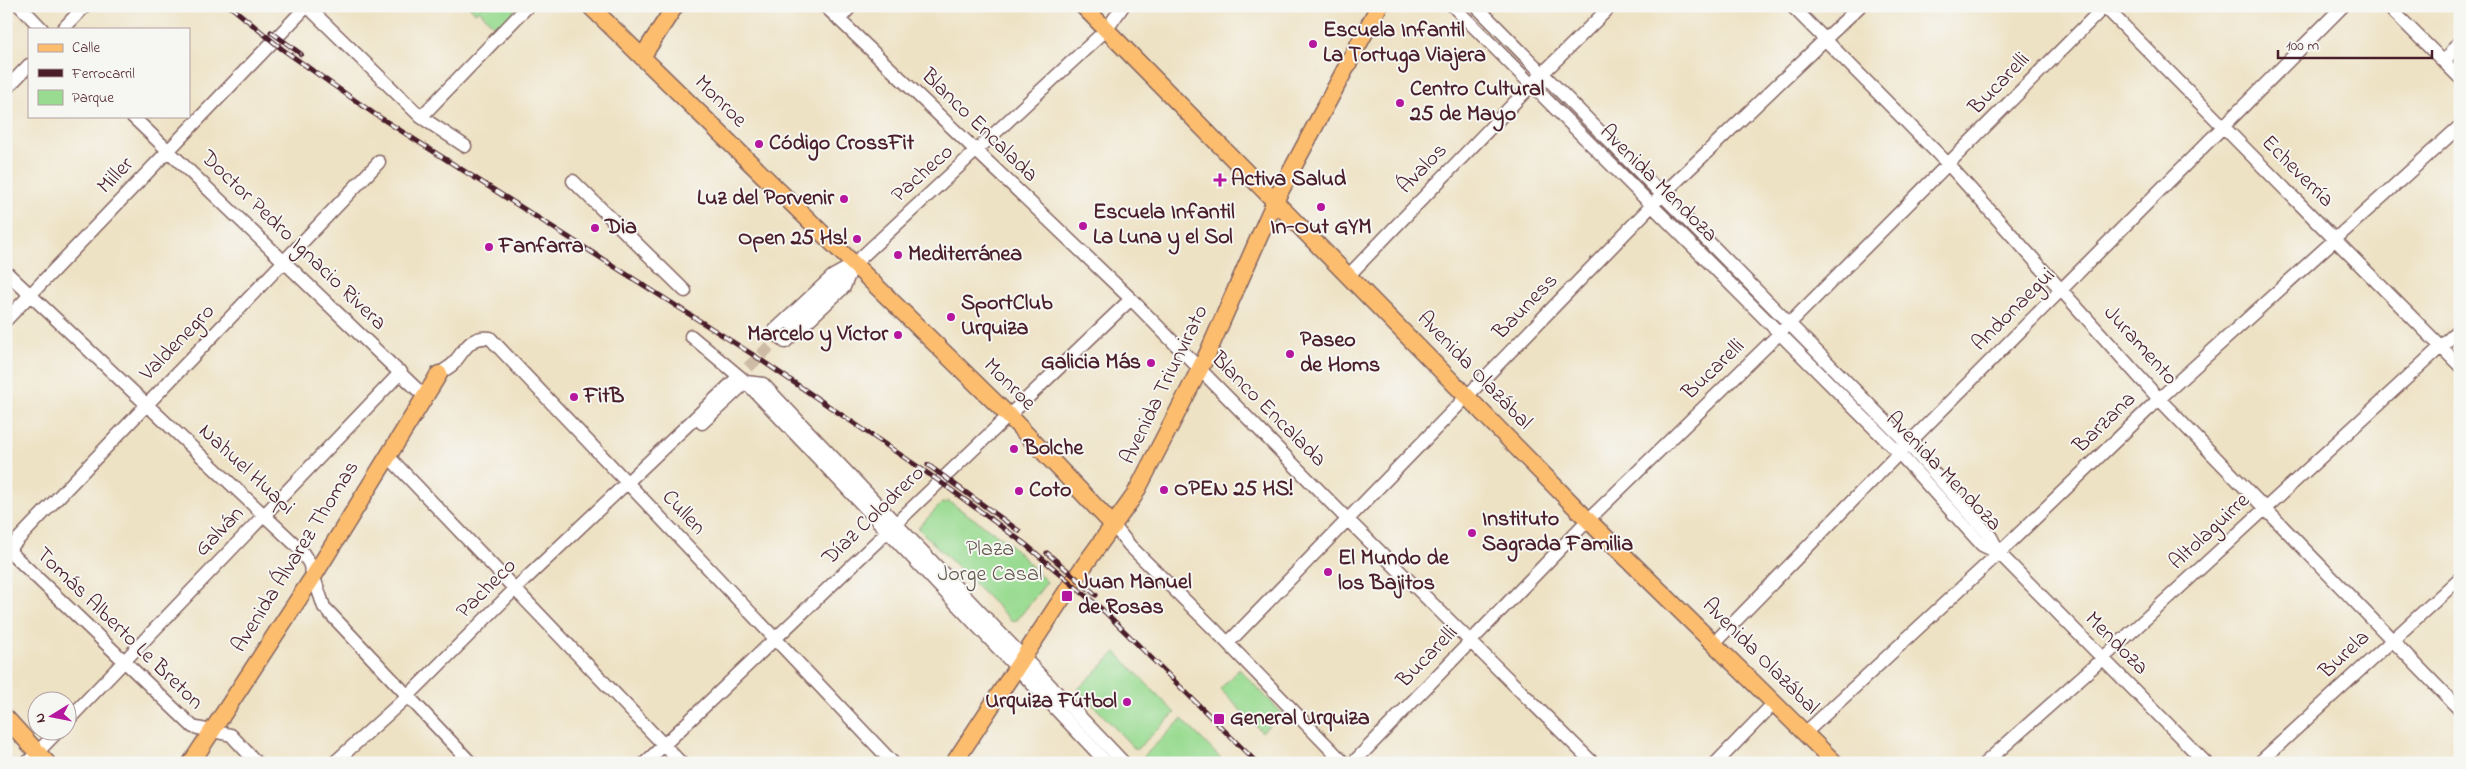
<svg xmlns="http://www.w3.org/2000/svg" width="2466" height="769" viewBox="0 0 2466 769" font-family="'Indie Flower',sans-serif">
  <rect width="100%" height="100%" fill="#f6f6f2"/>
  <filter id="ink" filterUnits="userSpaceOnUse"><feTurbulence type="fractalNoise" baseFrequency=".02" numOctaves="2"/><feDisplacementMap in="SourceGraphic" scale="10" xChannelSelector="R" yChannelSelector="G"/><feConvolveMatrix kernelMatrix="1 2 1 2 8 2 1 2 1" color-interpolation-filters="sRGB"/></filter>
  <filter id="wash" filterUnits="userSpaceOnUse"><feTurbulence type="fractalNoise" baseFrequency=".0096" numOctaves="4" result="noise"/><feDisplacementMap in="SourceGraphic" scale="20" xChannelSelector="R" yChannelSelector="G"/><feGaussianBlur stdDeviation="1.12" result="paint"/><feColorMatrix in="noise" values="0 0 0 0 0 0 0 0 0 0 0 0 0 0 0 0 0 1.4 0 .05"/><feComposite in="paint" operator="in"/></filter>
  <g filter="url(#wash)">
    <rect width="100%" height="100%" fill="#eee2c4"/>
    <path fill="#99db91" stroke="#727d5e" d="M469 6H519L497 29 479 10 475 13Z
      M948 501 1009 543 1047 582 1017 620 1012 621 918 528 943 502 945 504Z
      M1116 652 1175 713 1136 750 1078 689Z
      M1239 669 1282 713 1262 732 1220 689Z
      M1182 719 1225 763H1149L1143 757Z"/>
  </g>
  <g filter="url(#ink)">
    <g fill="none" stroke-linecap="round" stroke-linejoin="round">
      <path stroke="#cdbba5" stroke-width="12" stroke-dasharray="12 6" stroke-linecap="butt" d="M735 380 792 325"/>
      <g stroke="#836361" stroke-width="15">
        <path id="minor" d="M20 6 42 29
          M307 6 421 117 465 146
          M825 6 1131 299 1348 520 1593 763
          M1453 6 1899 453 1982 545 1999 553
          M1476 6 1908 444 1991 537 1999 553 2206 763
          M1792 6 1949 165 2159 399 2460 710
          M2104 6 2460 366
          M2388 6 2460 78
          M839 20 851 6
          M63 29 85 6
          M2444 62 2460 41
          M6 89 29 65
          M132 116 424 396
          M421 117 528 6
          M573 181 685 291
          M853 265 844 287 785 342 774 331 833 276Z
          M6 272 301 550 309 563 324 607 471 763
          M1349 275 1543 73 1611 6
          M6 320 307 6
          M792 325 853 265 1107 29 1123 6
          M691 336 746 382 1107 763
          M439 374C443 371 448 368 452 365 464 352 469 335 490 338L893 763
          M746 382 763 384 1124 763
          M702 423 746 382
          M387 455 681 763
          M1114 526 1130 546 1213 628 1344 763
          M6 548 193 727 231 735 257 763
          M6 552 379 162
          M1228 643 1662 195 1860 6
          M1714 643 1899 453 2343 6
          M68 720 401 372
          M1805 733 1999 553 2159 399 2460 126
          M27 763 57 732
          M334 763 409 695 516 588 735 380
          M645 763 1131 299
          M1353 763 1588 520 1779 334 2105 6
          M1716 763 1774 703
          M1985 763 2102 659 2460 329
          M2259 763 2460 578"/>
      </g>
      <g stroke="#836361" stroke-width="19">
        <path id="major" d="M590 6 1008 415 1114 526
          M1083 6 1588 520 1835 763
          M642 57 675 6
          M6 718 47 763
          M191 763 313 577 439 374
          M954 763 1076 577 1134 496 1206 357 1275 201 1379 6"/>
      </g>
      <use href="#minor" stroke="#fff" stroke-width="12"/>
      <use href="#major" stroke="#fcbd6e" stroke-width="16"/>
      <g stroke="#4a1f2b" stroke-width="5">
        <path id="rail" d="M230 6 282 49 373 113 755 356 939 481 1025 544 1105 612 1257 763
          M271 32 301 54
          M928 465 1019 531
          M1047 553 1096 595"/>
      </g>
      <use href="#rail" stroke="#f6f6f2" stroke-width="3" stroke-dasharray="9" stroke-linecap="butt"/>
    </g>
  </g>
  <g fill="#b5179e" stroke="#f6f6f2" stroke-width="2">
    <circle cx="1313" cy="44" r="5"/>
    <circle cx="1400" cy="103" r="5"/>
    <circle cx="759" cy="144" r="5"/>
    <path d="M1217.5 172.5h5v5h5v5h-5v5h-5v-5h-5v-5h5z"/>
    <circle cx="844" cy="199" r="5"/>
    <circle cx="1321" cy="207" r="5"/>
    <circle cx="1083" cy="226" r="5"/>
    <circle cx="595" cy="228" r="5"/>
    <circle cx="857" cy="239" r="5"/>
    <circle cx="489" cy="247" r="5"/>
    <circle cx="898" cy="255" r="5"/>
    <circle cx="951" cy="317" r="5"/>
    <circle cx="898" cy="335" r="5"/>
    <circle cx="1290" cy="354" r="5"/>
    <circle cx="1151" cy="363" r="5"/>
    <circle cx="574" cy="397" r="5"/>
    <circle cx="1014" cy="449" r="5"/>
    <circle cx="1164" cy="490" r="5"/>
    <circle cx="1019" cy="491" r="5"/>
    <circle cx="1472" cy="533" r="5"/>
    <circle cx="1328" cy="572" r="5"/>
    <rect x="1061" y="590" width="12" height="12" rx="2.5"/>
    <circle cx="1127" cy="702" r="5"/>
    <rect x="1213" y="713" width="12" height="12" rx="2.5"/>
  </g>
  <g text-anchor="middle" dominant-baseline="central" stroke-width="4" stroke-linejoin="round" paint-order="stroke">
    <g font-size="22" font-weight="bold" fill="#4a1f2b" stroke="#f6f6f2" text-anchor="start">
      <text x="1323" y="31">Escuela Infantil<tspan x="1323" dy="25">La Tortuga Viajera</tspan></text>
      <text x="1410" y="90">Centro Cultural<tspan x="1410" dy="25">25 de Mayo</tspan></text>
      <text x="769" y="144">Código CrossFit</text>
      <text x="1231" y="180">Activa Salud</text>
      <text x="834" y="199" text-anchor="end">Luz del Porvenir</text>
      <text x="1093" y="213">Escuela Infantil<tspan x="1093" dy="25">La Luna y el Sol</tspan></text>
      <text x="605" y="228">Dia</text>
      <text x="1321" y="228" text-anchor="middle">In-Out GYM</text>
      <text x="847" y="239" text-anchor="end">Open 25 Hs!</text>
      <text x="499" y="247">Fanfarra</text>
      <text x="908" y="255">Mediterránea</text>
      <text x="961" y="304">SportClub<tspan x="961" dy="25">Urquiza</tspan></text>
      <text x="888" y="335" text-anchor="end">Marcelo y Víctor</text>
      <text x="1300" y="341">Paseo<tspan x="1300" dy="25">de Homs</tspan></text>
      <text x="1141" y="363" text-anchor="end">Galicia Más</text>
      <text x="584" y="397">FitB</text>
      <text x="1024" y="449">Bolche</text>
      <text x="1174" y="490">OPEN 25 HS!</text>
      <text x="1029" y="491">Coto</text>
      <text x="1482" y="520">Instituto<tspan x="1482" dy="25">Sagrada Familia</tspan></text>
      <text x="1338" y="559">El Mundo de<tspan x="1338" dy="25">los Bajitos</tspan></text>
      <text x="1078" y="583">Juan Manuel<tspan x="1078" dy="25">de Rosas</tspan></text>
      <text x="1117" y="702" text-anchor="end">Urquiza Fútbol</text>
      <text x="1230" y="719">General Urquiza</text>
    </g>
    <g font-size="22" fill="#4a1f2b" stroke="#f6f6f2">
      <text transform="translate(2000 84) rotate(-46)">Bucarelli</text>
      <text transform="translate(720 102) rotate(45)">Monroe</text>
      <text transform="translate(979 126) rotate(44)">Blanco Encalada</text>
      <text transform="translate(1423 169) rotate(-46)">Ávalos</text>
      <text transform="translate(2297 172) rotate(45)">Echeverría</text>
      <text transform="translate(923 174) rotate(-42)">Pacheco</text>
      <text transform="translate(116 176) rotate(-46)">Miller</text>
      <text transform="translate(1658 184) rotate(45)">Avenida Mendoza</text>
      <text transform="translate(293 241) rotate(44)">Doctor Pedro Ignacio Rivera</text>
      <text transform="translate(1526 307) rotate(-46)">Bauness</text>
      <text transform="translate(2014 310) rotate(-45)">Andonaegui</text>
      <text transform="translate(178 343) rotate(-46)">Valdenegro</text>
      <text transform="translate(2140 346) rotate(48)">Juramento</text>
      <text transform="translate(1714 370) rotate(-44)">Bucarelli</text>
      <text transform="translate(1474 371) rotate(46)">Avenida Olazábal</text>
      <text transform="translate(1009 385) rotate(45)">Monroe</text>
      <text transform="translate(1165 385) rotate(-64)">Avenida Triunvirato</text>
      <text transform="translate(1268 410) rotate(45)">Blanco Encalada</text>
      <text transform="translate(2105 423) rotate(-44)">Barzana</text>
      <text transform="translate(246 470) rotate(43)">Nahuel Huapi</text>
      <text transform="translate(1943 472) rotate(46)">Avenida Mendoza</text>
      <text transform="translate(683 513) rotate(47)">Cullen</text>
      <text transform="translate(874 516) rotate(-44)">Díaz Colodrero</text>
      <text transform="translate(220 532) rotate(-46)">Galván</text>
      <text transform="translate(2210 532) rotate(-43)">Altolaguirre</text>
      <text transform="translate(296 557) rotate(-58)">Avenida Álvarez Thomas</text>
      <text transform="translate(487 589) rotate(-45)">Pacheco</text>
      <text transform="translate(119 629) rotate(44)">Tomás Alberto Le Breton</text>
      <text transform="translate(2116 644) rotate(45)">Mendoza</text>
      <text transform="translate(2345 655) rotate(-43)">Burela</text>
      <text transform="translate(1428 657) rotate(-46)">Bucarelli</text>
      <text transform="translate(1760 657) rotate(45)">Avenida Olazábal</text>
    </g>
    <g font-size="22" fill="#62574a" stroke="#f6f6f2">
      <text x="990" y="550">Plaza<tspan x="990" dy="25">Jorge Casal</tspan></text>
    </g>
  </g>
  <rect width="2466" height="769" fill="none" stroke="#f6f6f2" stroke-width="25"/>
  <rect x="28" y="28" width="162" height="90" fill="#f6f6f2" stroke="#b1a0a2"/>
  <rect x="38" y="44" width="25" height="8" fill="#fcbd6e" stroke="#b1a0a2"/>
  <text x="72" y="52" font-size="15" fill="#4a1f2b">Calle</text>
  <rect x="38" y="69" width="25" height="8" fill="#4a1f2b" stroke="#b1a0a2"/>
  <text x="72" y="78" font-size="15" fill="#4a1f2b">Ferrocarril</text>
  <rect x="38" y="90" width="25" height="15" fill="#99db91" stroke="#b1a0a2"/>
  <text x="72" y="102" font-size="15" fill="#4a1f2b">Parque</text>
  <g transform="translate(52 716) rotate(260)"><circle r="24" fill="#f6f6f2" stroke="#b1a0a2"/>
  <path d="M0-4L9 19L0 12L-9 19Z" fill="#b5179e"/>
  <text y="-8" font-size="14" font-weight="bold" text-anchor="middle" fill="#4a1f2b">N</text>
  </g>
  <path d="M2278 50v8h154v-8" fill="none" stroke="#4a1f2b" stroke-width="2.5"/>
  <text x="2286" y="50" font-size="15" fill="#4a1f2b" stroke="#f6f6f2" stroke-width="4" paint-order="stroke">100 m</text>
</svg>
